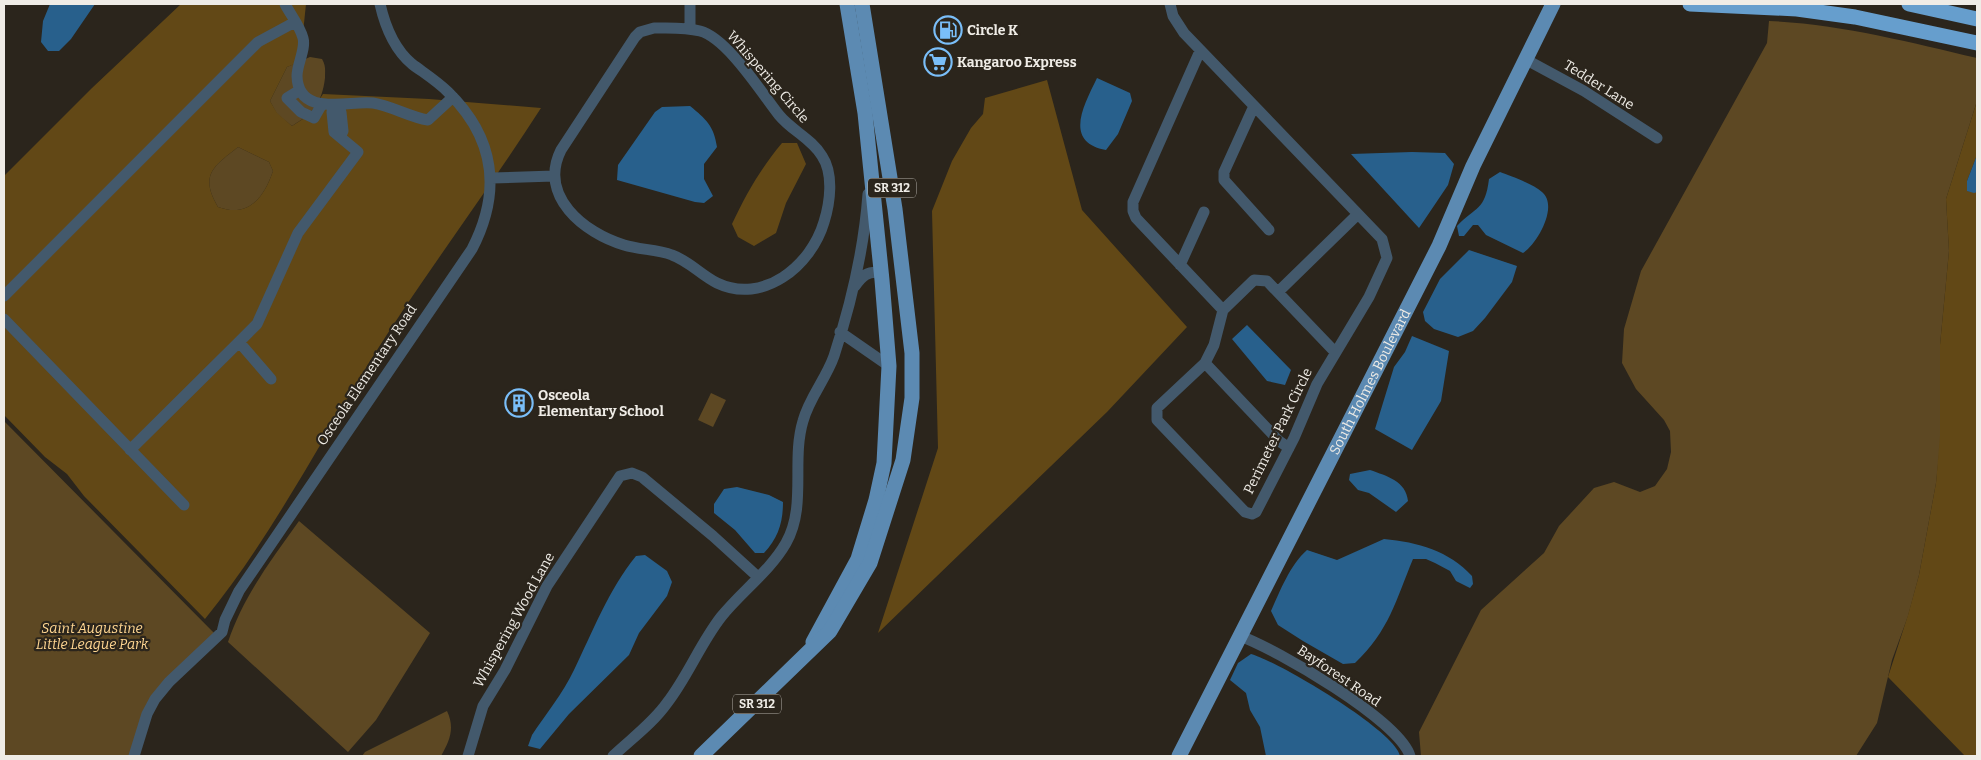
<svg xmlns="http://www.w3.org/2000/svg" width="1981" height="760" viewBox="0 0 1981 760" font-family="Bitter,serif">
  <rect width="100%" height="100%" fill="#2b251c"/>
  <path fill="#5d4823" d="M1769 21C1839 24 1909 42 1977 58V101L1946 199 1949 251 1940 345 1941 436 1936 483 1919 575 1908 616 1892 660 1877 723 1856 756H1421L1419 732 1481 610 1544 553 1559 526 1594 488 1614 482 1640 492 1655 486 1667 469 1671 452 1670 431 1664 420 1636 389 1622 363 1624 329 1641 271 1767 43Z
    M310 57 322 59C326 66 325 70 325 78 322 103 313 113 292 126L277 114 270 101 287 67Z
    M238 147 269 162 273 171C264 198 248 218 218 207 199 175 214 166 238 147Z
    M711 393 726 400 713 427 698 420Z
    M4 421 218 637 155 699 134 756H4Z
    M299 521 430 633 376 720 348 752 228 642C243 597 271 560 299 521Z
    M447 711C455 728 450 740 441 756H362L365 752Z"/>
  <path fill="#624816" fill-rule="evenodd" d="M181 4H306L300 62 287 67 270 101 277 113 292 126 309 115 323 94 429 99 541 108C486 194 424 275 370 361 317 448 269 540 205 619L84 496 67 474 45 457 4 415V176L92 88ZM238 147 269 162 273 171C264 198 248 218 218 207 199 175 214 166 238 147Z
    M1047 80 1082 210 1187 327 1107 412 878 633 938 448 932 211 952 161 971 128 983 114 985 98Z
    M1977 101V155L1967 181V191L1977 192V756H1965L1888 677 1908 615 1919 575 1936 483 1940 436V345L1949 251 1946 199Z
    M782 143H797L806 164 786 203 776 233 754 246 738 237 732 224C746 194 761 168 782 143Z"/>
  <path fill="#28608c" d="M50 4H95L71 39 59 51H48L41 42 43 21Z
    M1097 78 1130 93 1132 101 1118 134 1106 150C1063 142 1084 105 1097 78Z
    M690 106C706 119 714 126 717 147L704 164V179L713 196 704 203 695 202 617 180 618 165 655 112 662 107Z
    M1412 152 1445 153 1454 164 1448 185 1419 228 1351 154Z
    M1977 155V192L1974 193 1967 191V181Z
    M1500 172C1511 176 1533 184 1542 192 1559 206 1537 244 1523 253L1486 235 1478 225H1473L1464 236H1459L1457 226C1476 206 1485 211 1489 179Z
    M1469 250 1517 266 1512 282 1485 318 1473 331 1458 337 1434 329 1425 321 1423 312 1440 279Z
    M1247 325 1291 370 1285 385 1267 381 1232 339Z
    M1412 336 1449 351 1441 401 1412 450 1375 429 1394 367 1405 352Z
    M1370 470C1387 476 1406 481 1408 501L1396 512 1369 493 1358 490 1349 480 1350 474Z
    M737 487 769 495 783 502C783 523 778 538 764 553H755L735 530 714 513V504L724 489Z
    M1384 539C1418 542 1449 551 1472 576L1473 584 1470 588 1456 581 1450 571 1435 563 1426 559H1413C1396 600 1389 631 1355 663L1343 664 1303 641 1278 625 1271 611C1280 591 1290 565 1307 550L1337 560Z
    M645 555 667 571 672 582 667 596 639 633 629 655 569 714 540 749 528 746 532 735C546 714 563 693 574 670 593 631 609 589 636 556Z
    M1251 654C1277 661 1396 731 1400 756H1266L1260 727 1250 710 1246 693 1230 680 1238 663Z"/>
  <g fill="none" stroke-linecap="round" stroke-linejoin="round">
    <path stroke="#43596c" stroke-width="11" d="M285 4C290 14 300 26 303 38 306 49 297 64 297 76 298 118 349 100 373 103 392 106 409 117 428 120L453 97
      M690 4V29
      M1170 4 1173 16 1184 33 1382 239 1387 258 1369 297 1317 384 1294 438 1256 512 1252 514 1245 512 1157 420V408L1205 363 1214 345 1223 310 1254 280 1267 281 1335 352
      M654 28C669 28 685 27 700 31 727 38 761 92 779 115 791 130 812 139 822 156 834 174 830 203 824 222 811 266 763 305 717 283 701 275 689 261 672 255 657 249 640 250 624 245 584 233 538 196 561 150L635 37 640 32Z
      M1200 51 1133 202V211L1136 218 1223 310
      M1525 59 1584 91 1657 138
      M300 90 287 98 301 112 314 118 322 104
      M1254 106 1224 172V180L1269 230
      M336 108 341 112 343 131 340 137
      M492 178 554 176
      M1180 265 1204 212
      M855 286C862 276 868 270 882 273
      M1278 292 1358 214
      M4 296 258 42 295 22
      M4 319 184 505
      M840 332 889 366
      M239 342 257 324 298 233 358 152 334 132 332 112 336 105
      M1205 363 1279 441 1289 448
      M130 450 239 342 271 379
      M1240 636C1276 649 1399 720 1410 756
      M134 756 147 714 155 699 169 682 222 632 225 620 239 591 472 249C502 191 495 138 448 92 437 81 424 73 412 64 394 49 385 26 380 4
      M468 756 483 706 505 670 547 586 620 476 632 473 642 477 713 536 758 577
      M613 756C631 739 653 723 667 703 688 676 700 644 721 617 741 592 770 571 786 543 807 506 791 461 803 421 809 398 826 379 834 356 851 304 864 249 868 194"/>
    <g stroke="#5c8ab2" stroke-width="15">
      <path d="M813 642 858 559 876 500 884 463 889 366 882 280 865 113 847 4"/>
      <path d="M701 756 830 631 870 563 903 460 912 398V353L895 209 862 4"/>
      <path id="s1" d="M1179 756 1439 246 1473 166 1553 4"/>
    </g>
    <path stroke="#669ecd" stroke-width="15" d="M1690 4 1797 9 1855 17 1977 43
      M1909 4 1977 19"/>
  </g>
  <defs>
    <g id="fuel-ring" transform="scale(1.4375)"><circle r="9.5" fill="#2b251c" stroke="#7abef8" stroke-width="1.5"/><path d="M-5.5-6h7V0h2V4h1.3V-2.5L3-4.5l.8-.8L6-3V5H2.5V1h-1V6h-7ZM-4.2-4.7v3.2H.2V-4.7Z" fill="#7abef8"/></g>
    <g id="supermarket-ring" transform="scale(1.4375)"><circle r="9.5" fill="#2b251c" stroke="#7abef8" stroke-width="1.5"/><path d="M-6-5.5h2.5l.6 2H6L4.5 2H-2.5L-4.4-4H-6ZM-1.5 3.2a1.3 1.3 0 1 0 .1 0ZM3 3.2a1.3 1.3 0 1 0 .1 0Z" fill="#7abef8"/></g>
    <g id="building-ring" transform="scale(1.4375)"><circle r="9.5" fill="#2b251c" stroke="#7abef8" stroke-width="1.5"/><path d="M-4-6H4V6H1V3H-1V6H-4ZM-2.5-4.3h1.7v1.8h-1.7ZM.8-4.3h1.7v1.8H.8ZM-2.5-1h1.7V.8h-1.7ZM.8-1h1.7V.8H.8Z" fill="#7abef8"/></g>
  </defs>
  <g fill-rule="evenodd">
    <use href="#fuel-ring" x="948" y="30"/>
    <use href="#supermarket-ring" x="938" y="62"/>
    <use href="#building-ring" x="519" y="403"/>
  </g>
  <g text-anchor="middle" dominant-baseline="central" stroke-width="4.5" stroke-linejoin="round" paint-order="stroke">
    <g fill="#2b251c" stroke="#b4b0a9" stroke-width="1">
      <rect x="868" y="178.5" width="48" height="19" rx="4"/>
      <rect x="733" y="694.5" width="48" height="19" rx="4"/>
    </g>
    <g font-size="12" font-weight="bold" fill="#efece6">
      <text x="892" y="188">SR 312</text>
      <text x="757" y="704">SR 312</text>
    </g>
    <g font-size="14" font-weight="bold" fill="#efece6" stroke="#2b251c" text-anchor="start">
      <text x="967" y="30">Circle K</text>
      <text x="957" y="62">Kangaroo Express</text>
      <text x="538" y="395">Osceola<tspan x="538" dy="16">Elementary School</tspan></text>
    </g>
    <g font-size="14" fill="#efece6" stroke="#2b251c">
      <text transform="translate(768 77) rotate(49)">Whispering Circle</text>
      <text transform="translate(1599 85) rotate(32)">Tedder Lane</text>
      <text transform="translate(367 375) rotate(-56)">Osceola Elementary Road</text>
      <text stroke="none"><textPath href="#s1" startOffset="420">South Holmes Boulevard</textPath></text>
      <text transform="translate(1278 431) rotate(-64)">Perimeter Park Circle</text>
      <text transform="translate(514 620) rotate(-61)">Whispering Wood Lane</text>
      <text transform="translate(1339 676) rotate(34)">Bayforest Road</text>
    </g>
    <g font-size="14" font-style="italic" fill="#ffd691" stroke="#2b251c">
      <text x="92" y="628">Saint Augustine<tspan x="92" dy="16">Little League Park</tspan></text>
    </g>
  </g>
  <rect width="1981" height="760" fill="none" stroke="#efece6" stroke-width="10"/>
</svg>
